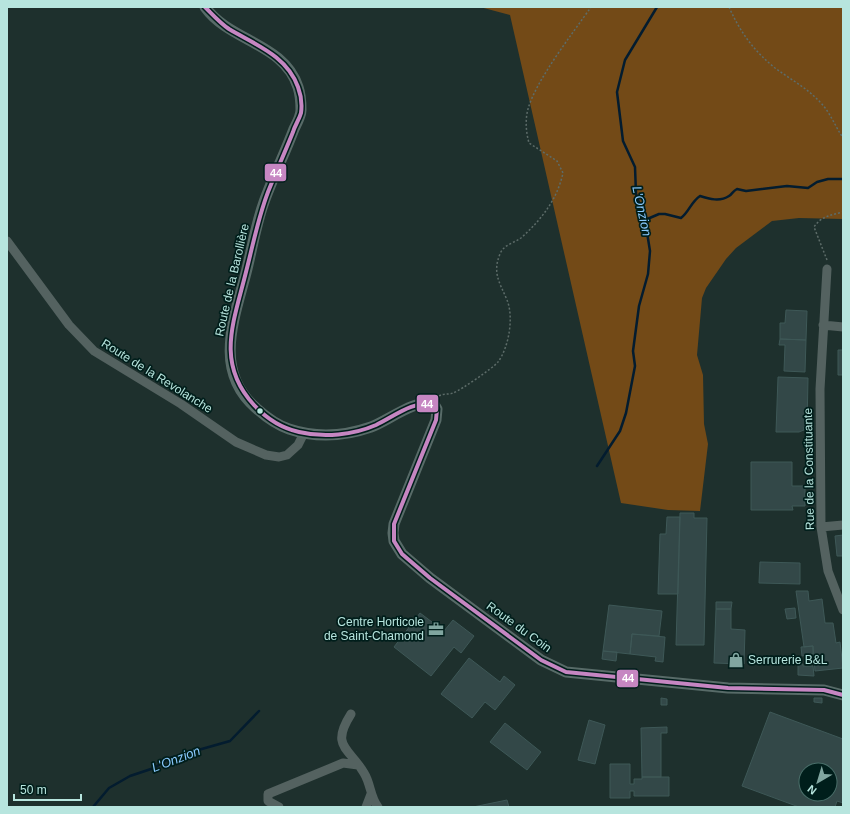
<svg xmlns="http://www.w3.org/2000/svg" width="850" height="814" viewBox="0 0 850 814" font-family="Helvetica,sans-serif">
  <rect width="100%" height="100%" fill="#1e302d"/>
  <path fill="#734a17" d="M480 7H843V219L799 218 772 221 736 248 726 259 706 288 702 298 697 355 703 375 704 424 708 444 700 511 668 510 621 503 510 15Z"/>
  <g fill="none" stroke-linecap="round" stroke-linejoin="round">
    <path stroke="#031c2f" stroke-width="2.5" d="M645 220 659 214H665L681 218C689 212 691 202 700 196 709 199 720 202 729 196 732 194 733 191 737 189L746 191 787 186 808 188 817 182 828 179H843
      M597 466 620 431 626 413 635 366 633 351 639 306 648 274 650 251 645 220 636 194 635 167 623 141 617 92 625 60 657 7
      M93 807 109 788 130 776 154 768 170 758 230 741 259 711"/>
  </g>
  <path fill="#334848" stroke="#3e5857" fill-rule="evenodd" d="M786 310 807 311 806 340 780 339V323H785Z
    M780 339 806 340 805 372 784 371 785 345H779Z
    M838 350H843V375H838Z
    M778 377 808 378 807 427H804V430L799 432H776Z
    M751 462H792V486H805V506H792L793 510H751Z
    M680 513H694V518H707L704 645H676Z
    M667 517H680L678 594H658L660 534H666Z
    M843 535V556H837L835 536Z
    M760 562 800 563V584L759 583Z
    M796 591H808L809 601 822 599 825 623H833L836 643 840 642 843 668 815 671 813 646 804 647Z
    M716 602H732L731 609H716Z
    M609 605 662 611 659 636 632 634 630 654 603 651Z
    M795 608 796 618 787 619 785 609Z
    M716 609H731V629L745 630 744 664 714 663Z
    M420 613 444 631 453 620 474 636 461 653 454 647 431 676 394 647Z
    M632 634 665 637 663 662 655 661 656 657 630 654Z
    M813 646V654L802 656 801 647Z
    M603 651 617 652 616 661 602 659Z
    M469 658 500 682 504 676 515 685 495 710 485 702 472 718 441 694Z
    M798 664H803V666H813L814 676 798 675Z
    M661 698 667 699V705H661Z
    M814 698H822V703L814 702Z
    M770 712 843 739V803L837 801 835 807H799L742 786ZM806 770H830V794H806Z
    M589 720 605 725 595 764 578 760Z
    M505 723 541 752 527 770 490 742Z
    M667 727V733H661V777H642L641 728Z
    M610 764H630V784H634V779H642V777H669V796H634V791H630V798H610Z
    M507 800 509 807H473Z"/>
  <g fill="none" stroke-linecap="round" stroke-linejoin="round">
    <path stroke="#5d6c69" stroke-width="1.5" stroke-dasharray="2 2" stroke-linecap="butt" d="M729 7C740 32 754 51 775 68 790 79 807 88 820 102 830 112 835 126 843 138
      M827 260 814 227C821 216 832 215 843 212
      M439 396C444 393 448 395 453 393 461 390 493 368 498 362 509 347 514 317 507 300 500 283 492 273 500 254 503 245 514 243 521 238 541 220 557 200 563 173L557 161 529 143C526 132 525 120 528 109 536 80 573 33 591 7"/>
    <path stroke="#546260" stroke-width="9" d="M7 241 69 325 94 351 181 404 236 442 266 455 279 457 287 455 298 445 304 433
      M827 269 820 389 821 527 828 571 843 610
      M823 325 843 327
      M821 527 843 525
      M351 714C330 747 349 747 364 773 371 784 370 797 378 807
      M279 807 268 801V794L343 763 358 765
      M366 807 371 794"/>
    <path stroke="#586b68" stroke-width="11" d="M205 7C230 42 284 43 298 87 300 93 301 103 301 110 301 116 297 123 294 129 285 153 273 177 264 202 256 224 252 249 246 273 234 319 213 371 256 408 266 417 277 425 289 429 316 438 345 436 371 427 388 421 416 398 434 404L437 409 436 420 394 524 393 533 394 541 402 554 430 578 541 660 566 672 728 688 824 690 843 695"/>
    <g stroke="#001e1b" stroke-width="7">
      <path id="bus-1" d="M205 7C213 15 220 23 229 29 256 45 287 56 298 87 301 95 302 106 301 113 299 120 295 125 293 132 285 152 276 172 268 192 258 218 253 245 246 272 234 321 215 363 254 405 266 418 282 428 299 432 324 438 353 435 376 425 395 416 412 401 434 404L437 409 436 420 394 524V541L402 554 430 578 541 660 566 672 728 688 824 690 843 695"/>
    </g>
    <use href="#bus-1" stroke="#c686c2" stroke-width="4"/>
  </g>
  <defs>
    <g id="office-bare" transform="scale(1.2)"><path d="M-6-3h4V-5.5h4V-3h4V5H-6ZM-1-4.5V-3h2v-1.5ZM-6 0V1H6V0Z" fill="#81a6a0" stroke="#001e1b" stroke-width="2.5" paint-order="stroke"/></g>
    <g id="shop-bare" transform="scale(1.2)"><path d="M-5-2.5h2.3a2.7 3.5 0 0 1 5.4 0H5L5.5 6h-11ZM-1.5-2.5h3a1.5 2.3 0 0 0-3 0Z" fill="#81a6a0" stroke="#001e1b" stroke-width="2.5" paint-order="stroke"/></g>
  </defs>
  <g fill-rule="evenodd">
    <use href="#office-bare" x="436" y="629"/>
    <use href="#shop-bare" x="736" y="660"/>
  </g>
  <circle fill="#b7e5de" stroke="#001e1b" stroke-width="1.5" cx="260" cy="411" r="3.5"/>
  <g text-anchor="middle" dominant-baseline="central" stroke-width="3.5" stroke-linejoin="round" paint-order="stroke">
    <g font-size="12" fill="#b7e5de" stroke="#001e1b">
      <text transform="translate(232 280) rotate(-77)">Route de la Barollière</text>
      <text transform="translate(157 376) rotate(32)">Route de la Revolanche</text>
      <text transform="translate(809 469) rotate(-91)">Rue de la Constituante</text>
      <text transform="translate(519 627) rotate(36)">Route du Coin</text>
    </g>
    <g font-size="12" fill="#b7e5de" stroke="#001e1b" text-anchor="end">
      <text x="424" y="622">Centre Horticole<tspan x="424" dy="14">de Saint-Chamond</tspan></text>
      <text x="748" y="660" text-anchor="start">Serrurerie B&amp;L</text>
    </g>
    <g font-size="13" font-style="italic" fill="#88c8fd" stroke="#001e1b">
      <text transform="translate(642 211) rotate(78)">L'Onzion</text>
      <text transform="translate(176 759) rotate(-21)">L'Onzion</text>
    </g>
  </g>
  <g stroke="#001e1b" stroke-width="1.5">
    <rect x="264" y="163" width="23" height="19" rx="4" fill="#c686c2"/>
    <rect x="416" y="394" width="23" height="19" rx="4" fill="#c686c2"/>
    <rect x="616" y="669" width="23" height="19" rx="4" fill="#c686c2"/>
  </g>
  <g font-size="11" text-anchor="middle" font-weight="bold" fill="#fff">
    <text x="276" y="177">44</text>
    <text x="427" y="408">44</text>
    <text x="628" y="682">44</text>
  </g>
  <rect width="850" height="814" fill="none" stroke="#b7e5de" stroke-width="16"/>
  <g transform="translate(818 782) rotate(218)"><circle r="19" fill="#001e1b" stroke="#496e69"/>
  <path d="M0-3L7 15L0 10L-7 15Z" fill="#81a6a0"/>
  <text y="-6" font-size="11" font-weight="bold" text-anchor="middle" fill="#b7e5de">N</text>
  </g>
  <path d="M14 794v6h67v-6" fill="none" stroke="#b7e5de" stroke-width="2"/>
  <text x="20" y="794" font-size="12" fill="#b7e5de" stroke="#001e1b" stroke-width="3" paint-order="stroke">50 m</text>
</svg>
